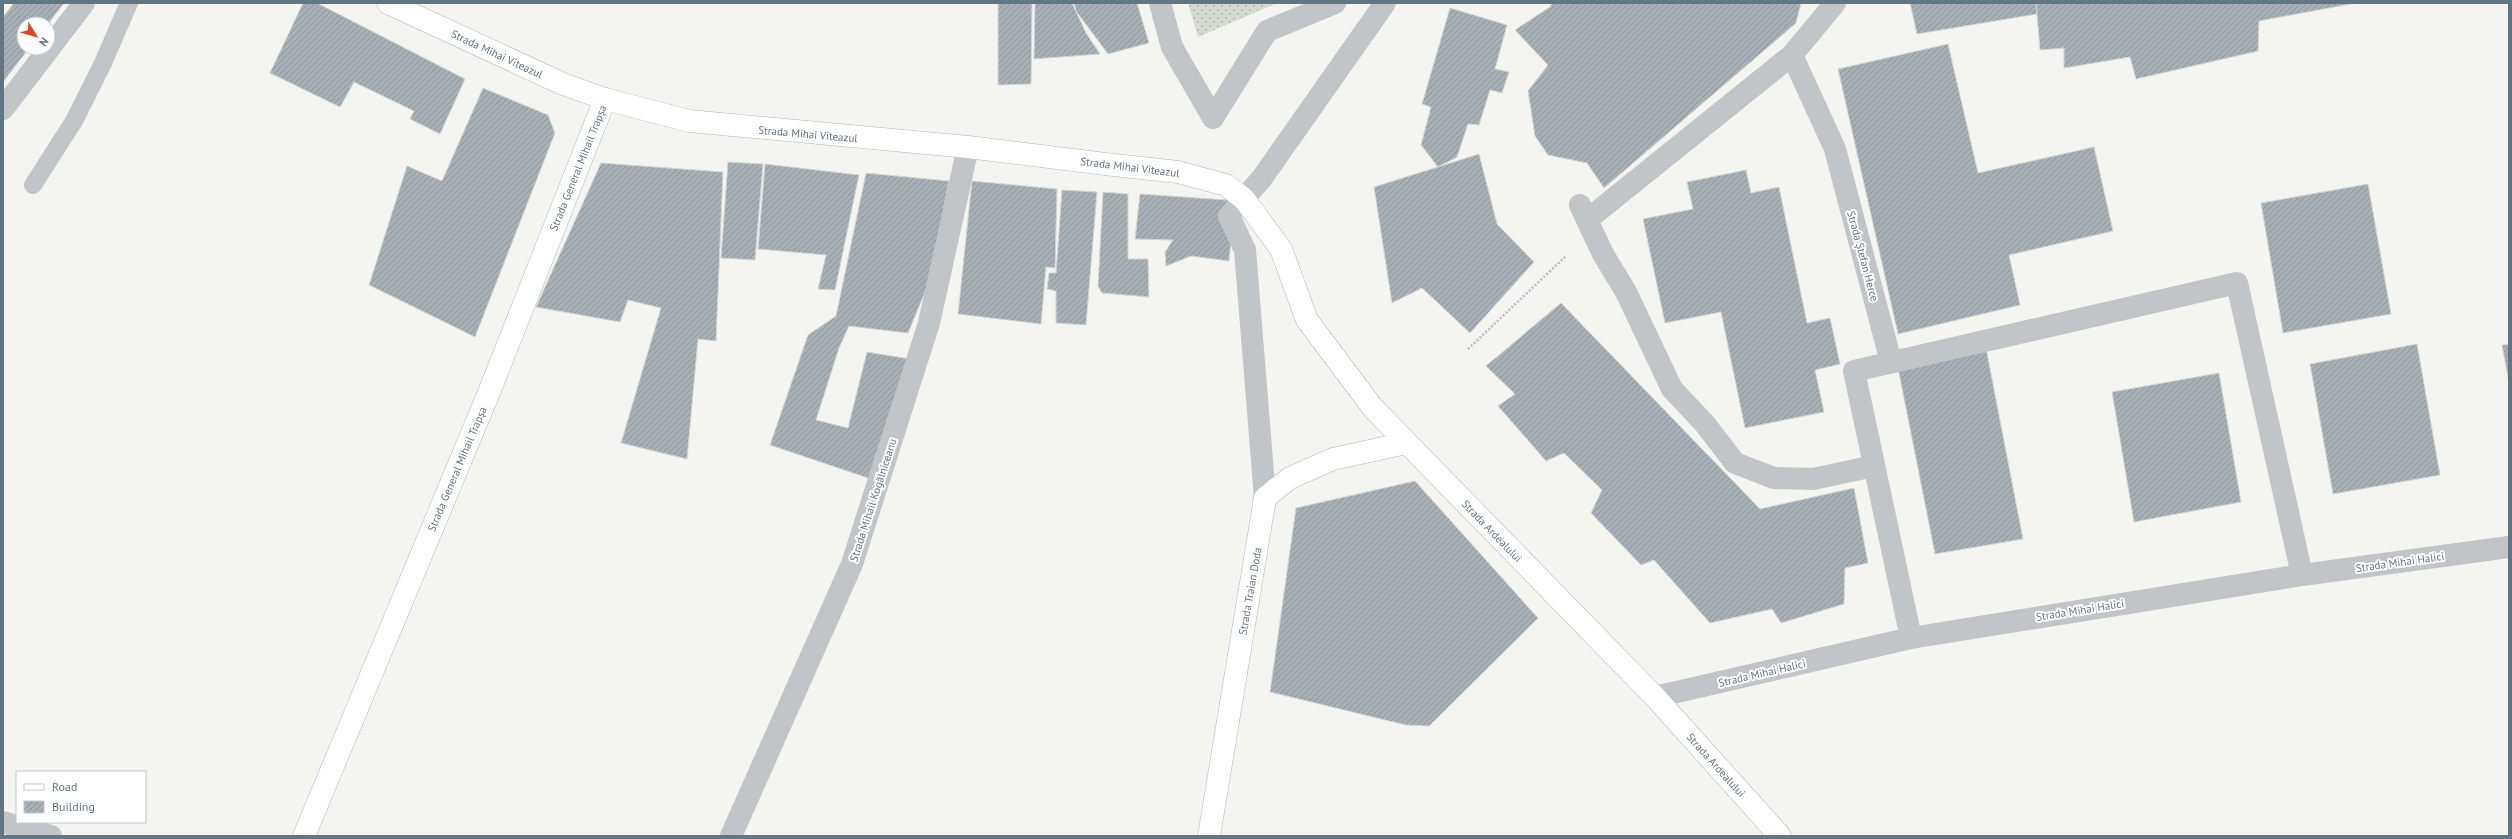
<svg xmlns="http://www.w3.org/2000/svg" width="2512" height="839" viewBox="0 0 2512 839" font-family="'PT Sans',sans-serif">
  <defs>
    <pattern id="park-dots" width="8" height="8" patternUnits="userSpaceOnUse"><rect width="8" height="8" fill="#d5dbd1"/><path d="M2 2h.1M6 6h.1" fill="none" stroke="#b0b6af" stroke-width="1.8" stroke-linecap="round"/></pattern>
    <pattern id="building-hatch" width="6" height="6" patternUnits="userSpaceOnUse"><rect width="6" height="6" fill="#a7b0b5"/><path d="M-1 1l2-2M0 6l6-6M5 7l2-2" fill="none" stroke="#8c9499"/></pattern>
  </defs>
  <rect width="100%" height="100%" fill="#f4f4f0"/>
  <path fill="url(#park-dots)" d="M1188 3H1277L1198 37Z"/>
  <path fill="url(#building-hatch)" stroke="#d5d5d3" d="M14 3H64L48 24H24V48H29L3 82V17Z
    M303 3H317L465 79 440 134 410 119 414 111 354 82 340 107 270 73Z
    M998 3H1032L1031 84 998 85Z
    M1035 3H1072L1086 33 1100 54 1034 59Z
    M1074 3H1137L1149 43 1108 54 1076 11Z
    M1552 3H1801L1796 23 1604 188 1587 163 1548 155 1535 136 1528 91 1548 65 1515 30 1550 7Z
    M1910 3H2036L2037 14 1917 34Z
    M2036 3H2356L2259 21 2258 51 2136 79 2130 57 2064 68V48L2040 50Z
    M1450 8 1507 25 1495 69 1509 72 1502 93 1490 90 1479 125 1468 124 1457 157 1438 167 1421 145 1431 107 1422 104Z
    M1948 44 1978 173 2094 147 2113 231 2009 255 2020 305 1898 334 1838 69Z
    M483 88 548 115 555 133 475 337 369 285 407 166 442 181Z
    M1479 154 1497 224 1534 262 1470 333 1422 288 1392 303 1374 187Z
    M728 162 763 164 755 260 721 258Z
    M601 163 723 172 716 341 698 339 687 459 621 443 661 308 628 300 620 322 536 307Z
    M765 164 859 175 835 290 818 289 826 255 758 249Z
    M1746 170 1751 193 1779 187 1807 323 1830 318 1840 364 1815 370 1824 412 1745 428 1721 312 1665 323 1643 219 1693 209 1687 182Z
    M866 173 949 181 930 280 908 333 849 326 839 348 816 420 848 428 867 352 910 359 874 480 770 445 808 335 836 316Z
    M972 181 1057 189 1055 268 1046 267 1041 324 958 314Z
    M2368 184 2391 314 2283 333 2261 203Z
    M1062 190 1097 192 1086 325 1056 323V291L1047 289 1049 273H1056Z
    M1103 192 1128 194V259H1148L1149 297 1102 293 1098 286Z
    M1140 194 1228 200 1232 203 1234 209 1229 261 1191 256 1166 266 1165 252 1173 240 1135 239Z
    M1561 303 1760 509 1854 488 1868 563 1845 568 1844 604 1781 623 1772 609 1710 623 1654 560 1641 565 1591 513 1602 490 1564 453 1546 461 1498 406 1515 394 1486 366Z
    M2417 344 2440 475 2333 494 2310 364Z
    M2509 344V383L2502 345Z
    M1986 348 2023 539 1935 554 1897 363Z
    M2219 373 2241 502 2134 522 2112 392Z
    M1415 481 1538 618 1429 726 1406 725 1270 692 1296 508Z"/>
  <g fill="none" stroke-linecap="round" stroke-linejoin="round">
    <g stroke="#b1b7bb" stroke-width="23">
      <path id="secondary" d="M304 836 490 390 605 99
        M1209 836 1265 498 1290 478 1333 459 1406 443"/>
    </g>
    <g stroke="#b2b7ba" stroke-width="23">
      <path id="primary" d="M388 3 563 84 605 99 689 121 968 147 1105 164 1178 172 1226 185 1244 199 1281 249 1307 320 1373 408 1655 697 1780 836"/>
    </g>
    <path stroke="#bbbdbf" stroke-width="2.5" stroke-dasharray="2 2" stroke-linecap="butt" d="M1468 349 1566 256"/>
    <path stroke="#c1c5c8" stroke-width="18" d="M33 185 74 121 103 63 129 3"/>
    <path stroke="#c1c5c8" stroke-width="22" d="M1160 3 1172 47 1213 118 1267 31 1335 3
      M1835 3 1792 55 1835 149 1891 362
      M3 109 84 3
      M1580 205 1603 254 1626 292 1672 389 1705 424 1735 463 1774 478 1813 479 1874 466
      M1587 220 1792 55
      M1265 498 1245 250 1229 216 1262 178 1385 3
      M1911 638 1854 371 2237 283 2302 575
      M1655 697 1911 638 2302 575 2509 547
      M3 822 51 836
      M731 836 852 564 929 323 968 147"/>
    <use href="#secondary" stroke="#fff" stroke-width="22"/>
    <use href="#primary" stroke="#fff" stroke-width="22"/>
  </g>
  <g text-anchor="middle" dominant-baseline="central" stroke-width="4" stroke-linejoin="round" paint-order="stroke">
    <g font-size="11" fill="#637581" stroke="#fff">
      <text transform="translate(497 54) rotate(25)">Strada Mihai Viteazul</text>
      <text transform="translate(808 134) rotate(5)">Strada Mihai Viteazul</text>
      <text transform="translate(1130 167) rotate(7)">Strada Mihai Viteazul</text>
      <text transform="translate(578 168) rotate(-68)">Strada General Mihail Trapșa</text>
      <text transform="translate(1863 256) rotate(75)">Strada Ștefan Herce</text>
      <text transform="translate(457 469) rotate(-67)">Strada General Mihail Trapșa</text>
      <text transform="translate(873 500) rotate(-72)">Strada Mihail Kogălniceanu</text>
      <text transform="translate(1492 531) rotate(46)">Strada Ardealului</text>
      <text transform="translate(2400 562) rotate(-8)">Strada Mihai Halici</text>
      <text transform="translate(1250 591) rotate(-80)">Strada Traian Doda</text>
      <text transform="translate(2080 610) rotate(-9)">Strada Mihai Halici</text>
      <text transform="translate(1762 673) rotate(-13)">Strada Mihai Halici</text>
      <text transform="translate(1716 765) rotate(48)">Strada Ardealului</text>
    </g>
  </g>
  <rect width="2512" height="839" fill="none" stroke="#637581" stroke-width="8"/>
  <rect x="16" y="771" width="130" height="52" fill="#ffffff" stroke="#c1c8cd"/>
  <rect x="24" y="784" width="20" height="6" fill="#ffffff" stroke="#c1c8cd"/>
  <text x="52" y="791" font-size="12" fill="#637581">Road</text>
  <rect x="24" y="801" width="20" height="12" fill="url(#building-hatch)" stroke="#c1c8cd"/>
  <text x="52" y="811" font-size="12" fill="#637581">Building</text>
  <g transform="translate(36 36) rotate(127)"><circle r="19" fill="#ffffff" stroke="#c1c8cd"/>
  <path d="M0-3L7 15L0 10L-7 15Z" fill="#df4625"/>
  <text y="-6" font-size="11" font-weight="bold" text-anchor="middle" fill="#637581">N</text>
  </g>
</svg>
